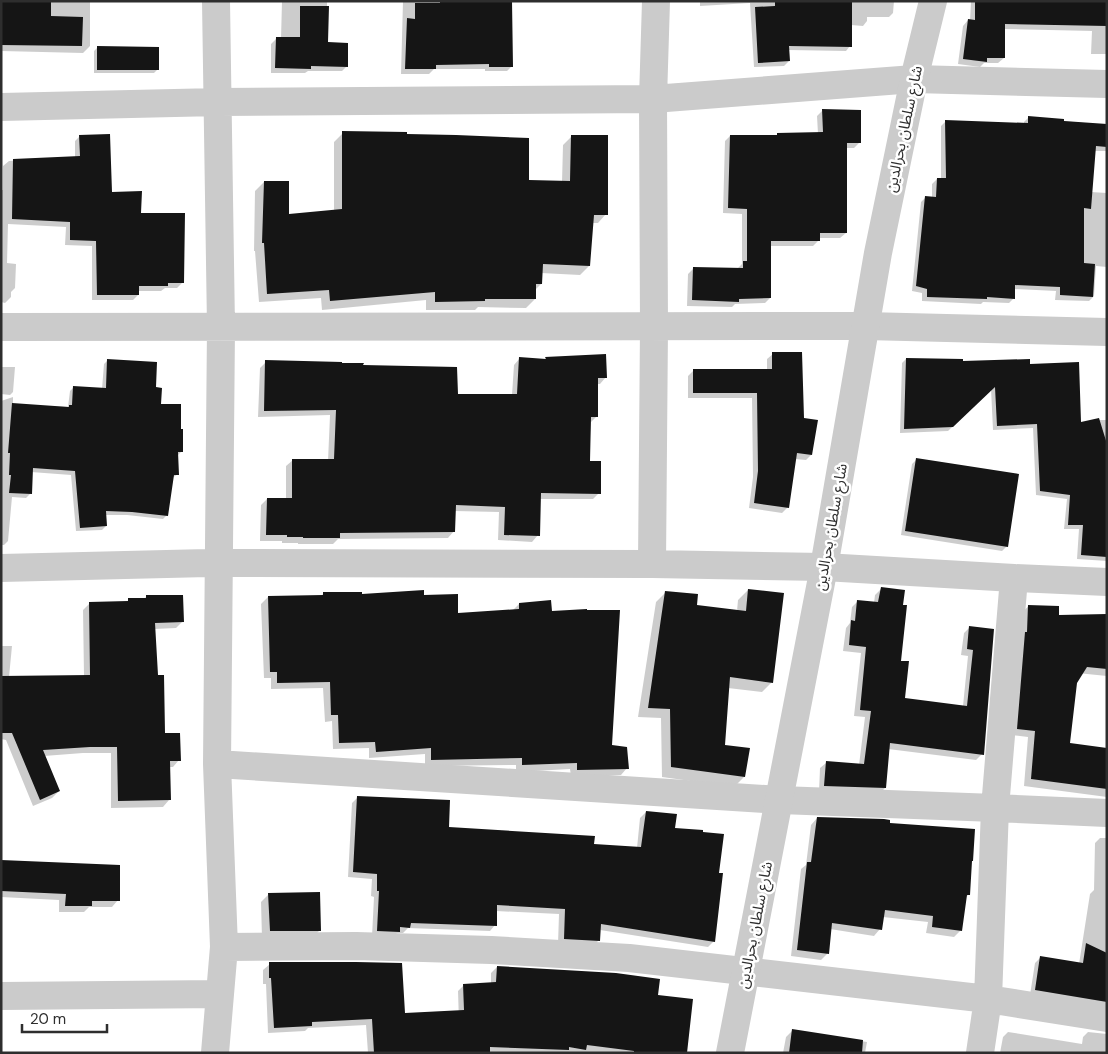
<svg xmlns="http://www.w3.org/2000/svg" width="1108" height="1054" viewBox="0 0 1108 1054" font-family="'DM Sans','Noto Sans Arabic',sans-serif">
  <rect width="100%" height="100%" fill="#fff"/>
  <path fill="#0003" d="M1 1H90V46L83 53 1 51Z
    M282 1H327V44L347 66 342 71H308L305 73H271V44L276 39H281Z
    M403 1H511L512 66 507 71H485V69H434L429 74H401Z
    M700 1H894L893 13 889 17H867V21L863 26 851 25 850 46 846 51 788 50 789 61 784 66 754 67 750 3 700 6Z
    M971 1H1107V54H1091L1092 31 1004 29V58L998 63H984L980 67 958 64 963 26 968 20 970 21Z
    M98 47 158 69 154 73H94V51Z
    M823 110 859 143 854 148H846V233L840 238H818V241L813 246H770V298L765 303 735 304 732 307 687 306 688 274 694 268 737 269 742 264V214L723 213 725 141 730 136H776L778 134H818L817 116Z
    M1028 118 1107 125V151H1095L1091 192 1107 193V267L1096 266 1094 296 1089 301 1055 300 1056 291 1014 289V298L1009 303 983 302 981 304 922 301V293L912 291 921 202 926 197 932 198V184L937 179H941V126L946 121 1024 124V122Z
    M343 133 406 136 528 182H562L563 145 572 136 606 214 598 223H592L589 266 580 275 541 273V284L535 290V299L526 308 478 307 475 310H426V300L322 310 321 298 259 302 255 251H254L255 191 264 182 288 215 334 211V142Z
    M80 136 111 193 140 214 182 283 177 288H165L161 291H138V295L133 300H92V246L65 245 66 227 8 224 7 263 16 264 15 288 11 292V297L5 303 1 302V190H3V166L9 161 75 157V141Z
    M773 354 803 419 811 455 806 460 795 459 788 507 782 513 749 508 753 477 752 398H688V376L694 370H767V359Z
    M520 358 544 360 546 358 606 377 600 384H597V416L591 422 588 462 599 493 593 499H540L538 535 532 542 498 540 499 512 454 511V531L448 538 338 539 333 544H298V543H282V541H260L261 505 267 499H286V466L293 460 328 461 330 415 258 417 260 368 266 362 362 366 457 395H512L514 365Z
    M906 359 1029 365 1080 424 1097 420H1107V561L1077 559 1079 529H1064L1067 499 1036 495 1033 428 993 430 991 389 948 431 900 433 902 363Z
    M108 360 155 389 159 405 181 452 177 456 178 474 172 478 167 515 163 519 127 515H105L106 526 102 530 76 531 71 475 31 472 30 494 26 498 12 497 8 541 4 545H1V401L13 397V405L68 407 70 391 74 387 102 389 104 364Z
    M1 367H15L13 392 10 395 1 394Z
    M917 459 1007 546 1002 551 901 535 912 464Z
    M881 589 899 662 904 700 963 706 968 656 961 655 964 633 970 627 993 630 982 754 976 760 888 749 885 788 879 794 819 792 820 768 826 763 859 765 865 717 854 716 861 653 843 651 846 628 850 623 852 607 858 601 874 603 875 595Z
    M748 590 772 682 762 692 728 688 724 746 744 777 734 787 662 777 661 718 638 717 656 602 666 592 695 606 737 611 738 600Z
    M323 594 423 596 457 614 513 610 519 604 551 612 611 746 627 768 621 775 571 776 570 769 516 772V765L425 766V754L369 758V748L333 749 332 721 325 722 323 688 271 689V678H264L261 604 268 597 321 596Z
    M146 597 182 622 176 628 154 629 157 676 163 734 179 760 173 767H168L169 800 163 807 111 808V753H83L44 756 59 791 52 798 33 806 6 740 1 739V646H12L9 677 84 676 83 610 90 603 126 602 129 600H143Z
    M1029 606 1057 617 1107 615V676L1077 673 1069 744 1107 749V797L1024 786 1028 737 1011 735 1021 613Z
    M358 797 448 828 593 845 637 848 640 818 646 812 674 829 717 874 714 941 708 947 600 930 599 940 593 946 558 944 559 914 496 911 495 925 490 931 408 928 403 933H397L393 937 372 936 374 897 371 896 372 879 348 877 352 803Z
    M817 818 889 824 970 862 969 894 965 898 961 930 954 937 926 933 928 922 883 917 880 929 874 936 830 929 827 954 821 960 791 956 801 869 806 865 811 825Z
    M1100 838H1107V1008L1030 995 1035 963 1040 958 1079 964 1090 894 1094 890 1095 843Z
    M1 861 118 900 112 907H89L84 912H59V900L1 897Z
    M269 894 320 930 312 938H262L261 902Z
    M270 964 404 1014 422 1053H368L366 1025 308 1028 305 1031 268 1033 266 984H263V970Z
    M497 967 656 996 686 1053H460L458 991 464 985 491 984V973Z
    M793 1030 867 1042 865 1053H783L786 1037Z
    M1008 1032 1082 1044 1083 1037 1088 1032 1107 1034V1053H1000L1003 1037Z"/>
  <path fill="#151515" d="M1 1H51V16L83 17 82 46 1 45Z
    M440 1H512L513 67H489V64L436 65V69H405L407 18 415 19V3H440Z
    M775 1H852V47L789 46 790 61 758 63 755 7 775 6Z
    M975 1H1107V26L1005 24V58H987V62L963 59 968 19 975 20Z
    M300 6H329L328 42 348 43V67L311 66V69L275 68 276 37H300Z
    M97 46 159 47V70H97Z
    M822 109 861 110V143H847V233H820V241H771V298L739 299V302L692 300 693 267 743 268V261H747V209L728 208 730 135H777V133L823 132Z
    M1028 116 1064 119V121L1107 124V147L1096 146 1091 209 1084 208V263L1095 264 1093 297 1060 295V287L1015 285V299L987 297V299L927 297V289L916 286 925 196 936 197 937 178H946L945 120 1028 123Z
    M342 131 407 132V134L456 135 529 138V180L570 181 571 135H608V215H594L590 266 543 264 542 284H536V299H485V301L435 302V292L330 301 329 290 267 294 264 243H262L264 181H289V214L342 209Z
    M110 134 112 192 142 191 141 213H185L184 283H168V286H139V295H97L96 241 70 240V222L12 219 13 159 80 156 79 135Z
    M772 352H802L804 418 818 420 812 455 797 453 789 508 754 503 758 471 757 393H693V369H772Z
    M606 354 607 378H598V417H591L590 461H601V494L541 493 540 536 504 535 505 507 456 505 455 532 340 533V538H303V537H287V535H266L267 498H292V459H334L336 410 264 411 265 360 342 362V363H364L363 365 457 367 458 394H517L519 357 546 359 545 357Z
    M906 358 963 359V361L1030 359V364L1079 362 1081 422 1099 418 1107 444V557L1081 555 1083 525H1068L1070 495 1040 491 1037 424 997 426 995 387 953 427 904 429Z
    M107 359 157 362 156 387 162 388 161 404H181V429H183V452H178L179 475H174L168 516 132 512 106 511 107 526 80 528 75 471 33 468 32 494 9 493 11 475H9L10 453H8L12 403 69 407V405H72L73 386 106 388Z
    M916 458 1019 474 1008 547 905 531Z
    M881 587 905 590 903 605H907L901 661H909L905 698 967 706 973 650 967 649 969 626 994 629 984 755 890 743 886 788 824 786 826 761 864 764 871 711 860 710 866 647 849 645 851 620 855 621 857 600 878 602Z
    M748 589 784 593 773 683 730 677 725 745 750 748 745 777 671 767 670 709 648 708 665 591 698 594 697 605 746 611Z
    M424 590V595L458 594V613L519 609V603L551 600 552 611 587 609V610H620L612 745 627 747 629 769 577 770V763L522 765V758L431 760V748L376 752 375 742 339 743 338 715H331L330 682 277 683V672H270L268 596 323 595V592H362V594Z
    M146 595H183L184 622 155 623 158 675H164L165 733H180L181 761H170L171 800 118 801 117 747H90L43 750 60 791 40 800 12 733H1V676L90 675 89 602 128 601V598H146Z
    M1028 605 1059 606V615L1107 614V669L1087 667 1077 683 1070 743 1107 748V789L1031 779 1035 731 1017 729 1025 632H1027Z
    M357 796 450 800 449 827 595 836 594 844 641 847 646 811 677 814 675 828 703 830V832L724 834 719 873H723L715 942 601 924 600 941 564 939 565 909 497 905V926L411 923 410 928 400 927V932L377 931 379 891H377V874L353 872Z
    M817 817 884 819 890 820V823L975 829 973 861H972L970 895H967L962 931 932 927 933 916 885 910 882 930 832 923 829 954 797 950 807 862H811Z
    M1 860 120 865V901H92V906H65L66 894 1 891Z
    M320 892 321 931H270L268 893Z
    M1086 943 1107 953V1002L1035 990 1040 956 1083 963Z
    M269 962H356L402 963 405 1013 464 1010 463 984 496 982 497 966 616 973 660 979 658 995 693 999 687 1053H634V1051L587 1045 586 1050 569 1047V1050L490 1047V1053H374L372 1019 312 1022V1026L274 1028 271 978H269Z
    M792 1029 863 1040 862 1053H789Z"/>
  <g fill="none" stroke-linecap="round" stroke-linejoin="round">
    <path stroke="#cbcbcb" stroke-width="28" d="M1 107 218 102 653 99 914 79 1107 84
      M1 327 865 326 1107 332
      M652 564 654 327 653 99 656 1
      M1 568 208 563 652 564 824 567 1014 578 1107 582
      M217 764 780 800 995 808 1107 813
      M224 947 356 946 491 950 629 958 988 999 1107 1018
      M1 996 220 994
      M215 1053 224 947 217 764 221 327 216 1
      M980 1053 988 999 995 808 1014 578"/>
    <path stroke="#cbcbcb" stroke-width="28" d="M730 1053 824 567 878 253 914 79 933 1"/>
  </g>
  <g text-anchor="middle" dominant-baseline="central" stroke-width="5" stroke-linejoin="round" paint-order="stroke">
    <g font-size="15" fill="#2e2e2e" stroke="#fff">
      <text transform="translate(904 129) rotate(-78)">شارع سلطان بحرالدين</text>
      <text transform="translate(831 527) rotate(-80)">شارع سلطان بحرالدين</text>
      <text transform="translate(755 925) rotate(-79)">شارع سلطان بحرالدين</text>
    </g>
  </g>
  <rect width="1108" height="1054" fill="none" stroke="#2e2e2e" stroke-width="5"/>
  <path d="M22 1024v8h85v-8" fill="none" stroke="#2e2e2e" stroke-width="2.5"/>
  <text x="30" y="1024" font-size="15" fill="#2e2e2e" stroke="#ffffff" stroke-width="4" paint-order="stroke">20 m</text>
</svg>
